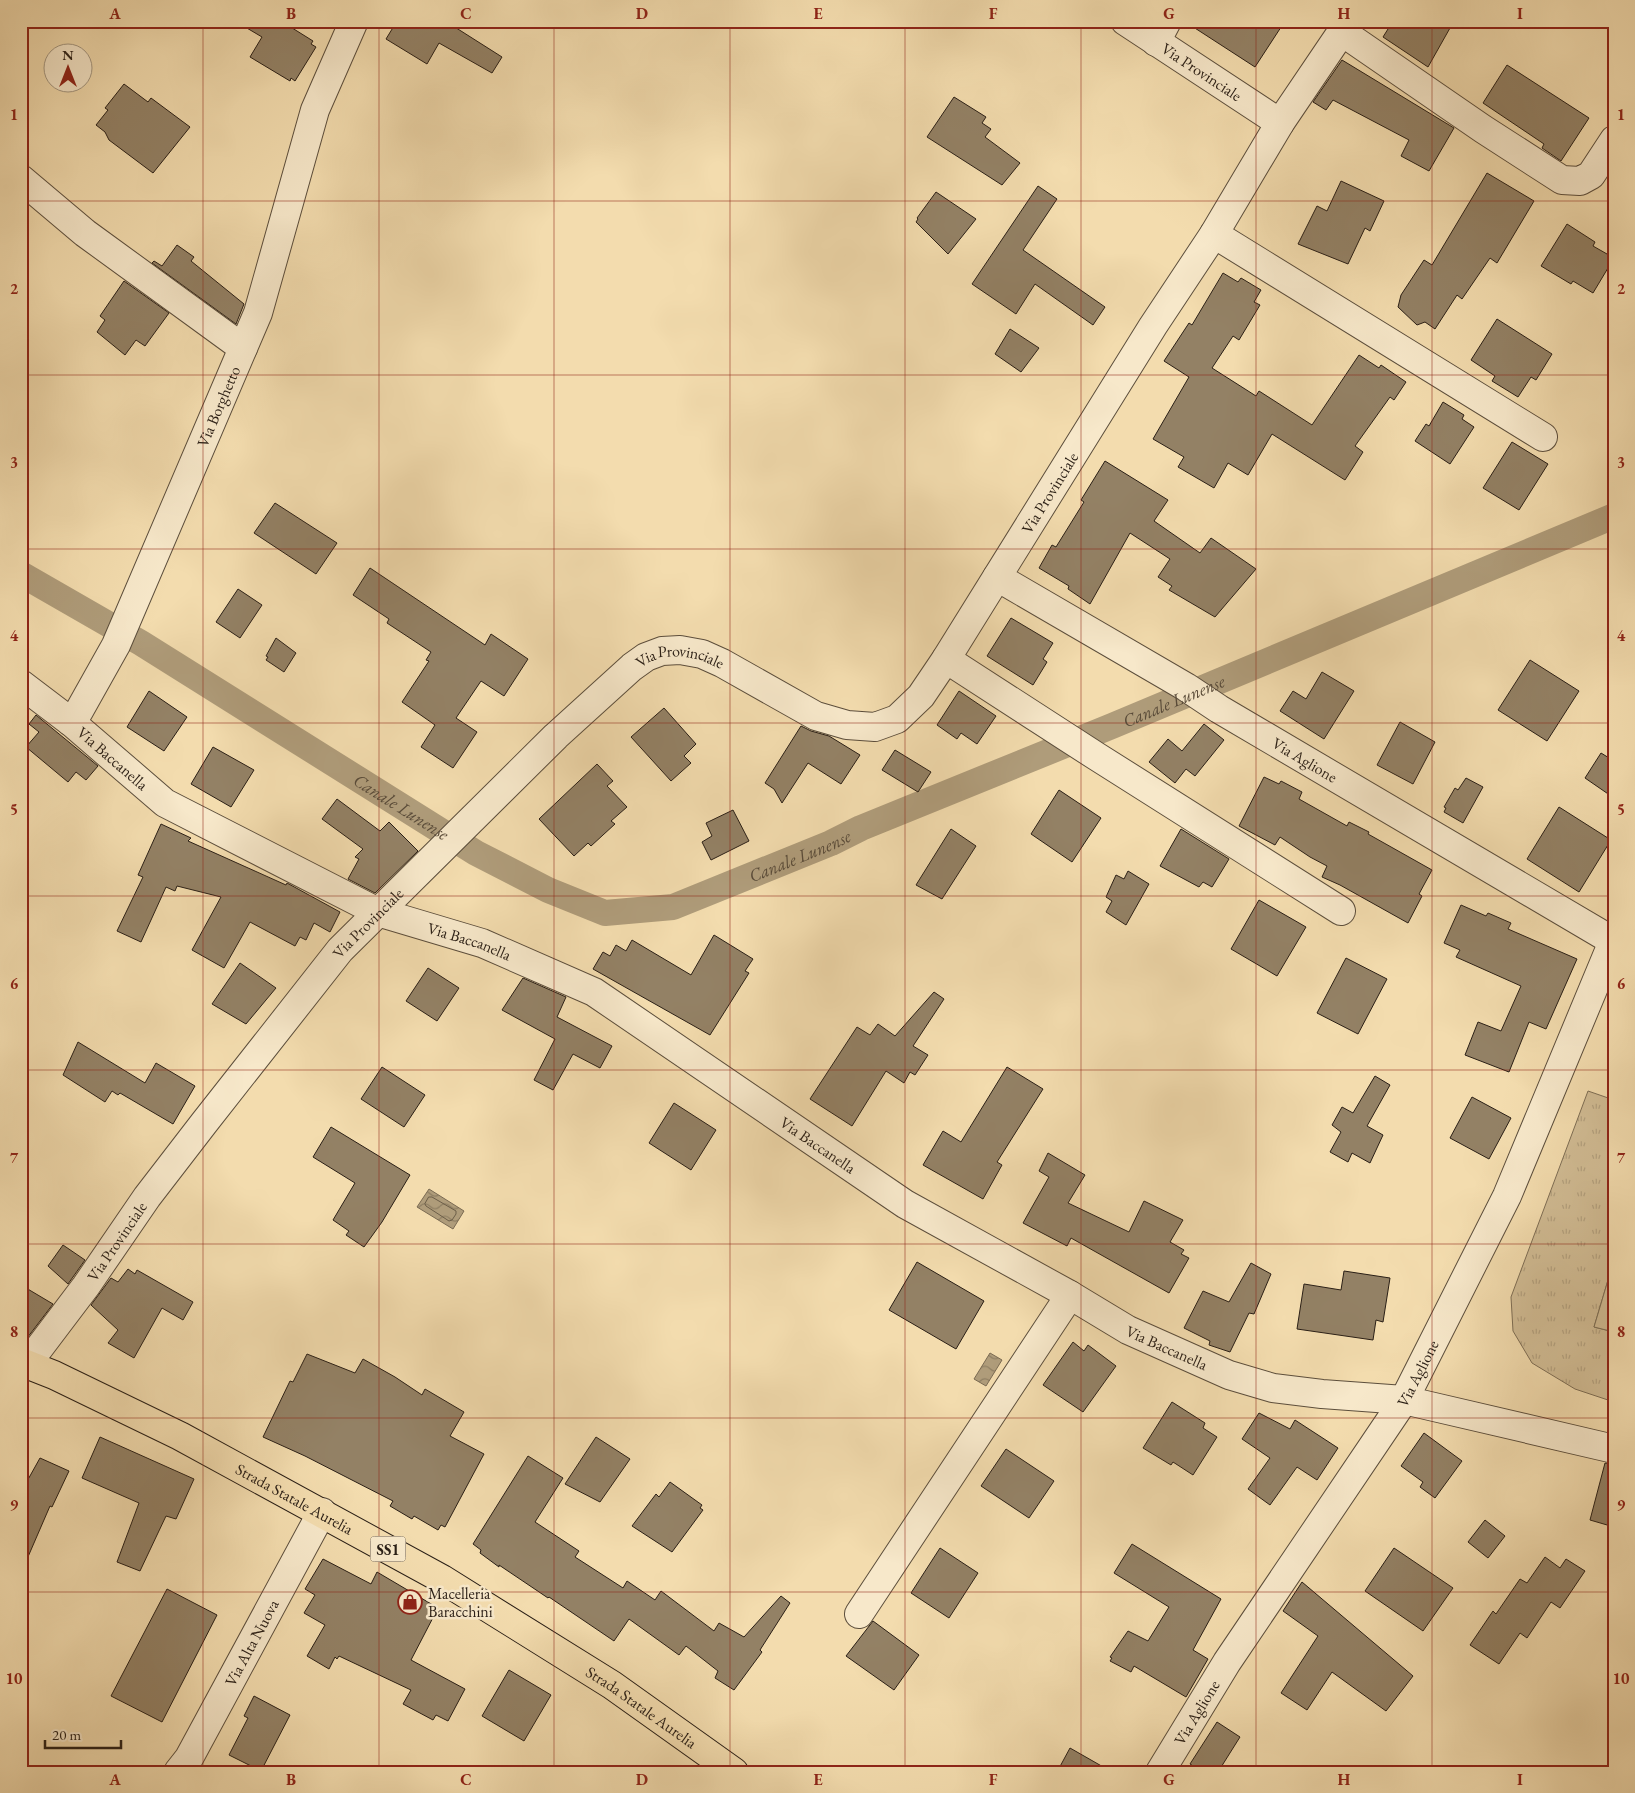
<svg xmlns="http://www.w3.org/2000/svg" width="1635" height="1793" viewBox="0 0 1635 1793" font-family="'EB Garamond',serif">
  <defs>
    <pattern id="grass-tufts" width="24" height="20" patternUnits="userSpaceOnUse" patternTransform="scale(1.25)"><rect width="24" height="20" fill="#d1bc94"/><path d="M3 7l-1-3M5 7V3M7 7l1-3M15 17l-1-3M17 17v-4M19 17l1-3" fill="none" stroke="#b4a17f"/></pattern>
    <pattern id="water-waves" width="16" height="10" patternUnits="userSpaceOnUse" patternTransform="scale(1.25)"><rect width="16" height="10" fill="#af9c7a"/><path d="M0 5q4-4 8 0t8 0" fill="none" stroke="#8f7f63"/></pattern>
  </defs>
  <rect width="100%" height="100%" fill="#f3dcae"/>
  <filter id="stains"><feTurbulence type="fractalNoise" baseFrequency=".004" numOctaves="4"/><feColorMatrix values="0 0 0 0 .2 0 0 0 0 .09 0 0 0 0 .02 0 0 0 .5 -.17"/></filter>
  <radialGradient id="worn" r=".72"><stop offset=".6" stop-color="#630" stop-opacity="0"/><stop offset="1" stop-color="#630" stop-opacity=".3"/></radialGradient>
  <path fill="url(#grass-tufts)" stroke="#7e6e55" d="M1588 1091 1614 1100V1260L1594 1327 1614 1332V1402L1575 1389 1532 1363 1513 1331 1511 1297Z"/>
  <path fill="#d1bc94" stroke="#7e6e55" d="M1614 1260V1332L1594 1327Z"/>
  <path fill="url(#water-waves)" stroke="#7a6a52" d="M429 1189 464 1211 453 1229 417 1207Z
    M990 1353 1002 1360 986 1386 974 1379Z"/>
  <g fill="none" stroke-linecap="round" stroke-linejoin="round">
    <path stroke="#6c5e48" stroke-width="1" d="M429 1197H432L456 1211V1214L452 1220 449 1221 426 1206 425 1204Z"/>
    <path stroke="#af9c7a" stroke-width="26" id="s1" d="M21 574 141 643 476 853 548 890 605 913 673 907 831 843 861 828 1112 726 1614 516"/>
  </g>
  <path fill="#938165" stroke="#2a1f16" d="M235 21H281L313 41 311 44 316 47 295 81 291 78 290 81 250 57 262 37Z
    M397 21H452L450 24 502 57 492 73 439 43 427 64 386 39Z
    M1184 21H1285L1255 67Z
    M1393 21H1440L1450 28 1428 67 1383 37Z
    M1342 60 1454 128 1429 171 1401 156 1409 140 1333 100 1326 110 1313 102Z
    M1507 65 1589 118 1561 161 1542 148 1544 144 1483 103Z
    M124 84 148 102 151 98 190 127 153 173 109 140 105 132 96 125 108 110 105 108Z
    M954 97 986 117 982 123 991 129 985 137 1020 163 1002 185 927 137Z
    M1487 173 1534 201 1497 263 1490 258 1462 299 1457 295 1435 329 1425 322 1417 325 1398 307 1401 295 1424 260 1432 265Z
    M1341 181 1384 201 1370 231 1365 228 1348 264 1298 244 1317 206 1327 211Z
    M1038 186 1057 199 1023 250 1105 307 1093 325 1035 284 1016 314 972 284Z
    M936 192 976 219 948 254 916 222 918 219 917 218Z
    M1567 224 1595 242 1593 246 1614 258 1593 293 1573 281 1571 284 1541 266Z
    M177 245 194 257 191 261 244 304 236 324 152 263 154 261 162 266Z
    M1223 273 1238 282 1241 278 1261 290 1254 302 1260 305 1239 340 1233 336 1212 368 1256 396 1259 391 1312 425 1359 355 1379 368 1381 365 1406 382 1394 400 1390 397 1355 446 1363 452 1345 480 1272 434 1248 475 1228 463 1214 488 1178 467 1184 457 1153 439 1189 377 1164 361 1189 323 1192 325Z
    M124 281 169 313 145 346 136 340 125 355 97 332 105 320 100 316Z
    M1497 319 1552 354 1536 380 1531 377 1518 397 1492 381 1495 376 1471 360Z
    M1010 329 1039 348 1021 372 995 354Z
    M1443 402 1464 415 1462 419 1474 427 1450 464 1415 441 1426 424 1429 426Z
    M1512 442 1548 464 1519 510 1483 488Z
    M1105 461 1168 500 1154 521 1200 553 1211 538 1256 569 1215 617 1169 590 1172 586 1158 577 1170 559 1130 533 1090 604 1068 589 1069 586 1039 568 1052 545 1056 547 1084 502 1081 500Z
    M275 503 337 543 316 574 254 533Z
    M370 568 485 645 491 634 528 659 504 696 481 681 456 718 477 732 453 768 421 747 435 725 402 702 429 661 426 660 431 652 387 623 389 619 353 595Z
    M238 589 262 605 240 638 216 622Z
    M1011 618 1053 643 1043 659 1047 662 1033 685 987 656Z
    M276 638 296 653 284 672 266 660 268 657 266 656Z
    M1530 660 1579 691 1547 741 1498 710Z
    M1322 672 1354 691 1324 739 1280 711 1293 691 1306 699Z
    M149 691 187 717 164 751 127 727Z
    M959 691 996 716 977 744 961 733 957 739 937 725Z
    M664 708 696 744 684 756 691 763 671 781 631 737Z
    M36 715 98 766 86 780 76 772 68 782 26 747 39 732 29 724Z
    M1400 722 1435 742 1413 784 1377 765Z
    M1204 724 1224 740 1195 776 1186 769 1175 783 1149 762 1168 739 1182 751Z
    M801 726 811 731 829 736 860 755 841 784 808 763 782 803 774 789 765 783Z
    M213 747 254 770 231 807 191 784Z
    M895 750 931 772 918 792 882 770Z
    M1601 753 1614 761V798L1585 778Z
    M597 764 613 781 607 786 627 807 611 821 615 824 591 846 588 843 574 856 539 819Z
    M1264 777 1279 784 1281 781 1302 792 1299 799 1347 826 1349 822 1369 832 1368 834 1432 870 1419 894 1422 896 1408 923 1340 885 1322 877 1327 866 1310 857 1280 837 1275 845 1239 826Z
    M1466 778 1483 787 1463 823 1444 812 1446 808 1444 807 1455 788 1458 790Z
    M1059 790 1101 818 1072 862 1031 834Z
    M337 799 380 831 389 822 418 851 375 893 348 879 359 859 355 857 363 849 322 819Z
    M1559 807 1611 840 1579 892 1527 859Z
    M733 810 749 841 711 860 702 842 712 836 706 823Z
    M161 824 191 838 188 841 286 885 287 883 340 912 330 932 314 923 306 940 300 937 295 946 250 922 224 968 192 950 221 897 177 886 175 891 166 887 141 942 117 931 143 877 138 875Z
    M951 829 976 846 942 899 916 885Z
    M1181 829 1229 859 1212 887 1203 882 1199 887 1160 866Z
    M1128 871 1149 884 1126 925 1106 912 1112 901 1106 897 1116 875 1124 879Z
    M1259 900 1306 927 1277 976 1231 949Z
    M1461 905 1486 916 1488 913 1511 923 1508 929 1577 959 1546 1029 1529 1022 1509 1072 1465 1055 1478 1022 1501 1031 1521 986 1456 957 1460 950 1444 943Z
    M714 935 753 959 745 971 749 973 710 1035 593 969 603 952 610 956 616 945 626 951 632 940 691 975Z
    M1346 958 1387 979 1358 1034 1317 1013Z
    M240 963 276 988 246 1024 212 1004Z
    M428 968 459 988 437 1021 406 1001Z
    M523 978 566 997 557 1017 612 1046 600 1068 573 1054 553 1090 534 1080 555 1039 502 1010Z
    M934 992 944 999 913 1046 928 1055 915 1075 910 1072 904 1083 886 1071 852 1126 810 1099 857 1027 870 1035 878 1024 895 1036Z
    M78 1042 145 1083 156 1063 195 1086 173 1124 120 1093 118 1095 112 1091 105 1102 63 1075Z
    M382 1067 425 1095 404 1127 361 1099Z
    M1007 1067 1043 1089 997 1162 1002 1165 983 1199 923 1165 943 1131 961 1142Z
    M1375 1076 1390 1085 1367 1126 1383 1135 1370 1163 1352 1153 1348 1162 1330 1152 1341 1132 1332 1125 1342 1107 1353 1113Z
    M1472 1097 1511 1118 1489 1159 1450 1138Z
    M674 1103 716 1130 691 1170 649 1143Z
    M331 1127 410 1175 382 1222 364 1247 346 1235 349 1231 333 1220 355 1183 313 1157Z
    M1048 1153 1085 1175 1068 1203 1129 1232 1144 1201 1183 1220 1170 1242 1184 1250 1181 1254 1189 1258 1169 1293 1071 1238 1067 1246 1023 1223 1049 1177 1039 1171Z
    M63 1245 85 1260 68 1284 48 1266Z
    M917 1262 984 1301 956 1349 889 1310Z
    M1251 1263 1271 1274 1254 1314 1249 1313 1230 1352 1209 1345 1210 1341 1184 1328 1203 1291 1229 1302Z
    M128 1269 135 1274 137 1270 193 1302 183 1320 162 1308 134 1358 108 1343 118 1330 91 1305 111 1278 118 1282Z
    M1344 1271 1390 1278 1383 1322 1376 1320 1373 1340 1297 1329 1304 1284 1341 1290Z
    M21 1285 53 1304 21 1346Z
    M1073 1342 1084 1351 1088 1345 1116 1366 1083 1412 1043 1385Z
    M307 1354 355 1373 363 1359 395 1377 422 1395 425 1389 464 1412 450 1436 484 1454 445 1527 441 1525 438 1530 414 1516 412 1519 390 1506 393 1501 305 1456 263 1437 290 1381 293 1382Z
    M1172 1402 1205 1423 1203 1428 1217 1437 1193 1475 1173 1462 1171 1465 1143 1448Z
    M1259 1413 1290 1429 1295 1420 1338 1448 1317 1480 1297 1467 1270 1505 1248 1489 1270 1458 1242 1439Z
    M1424 1433 1462 1461 1435 1498 1420 1487 1423 1482 1401 1466Z
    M100 1437 194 1479 176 1519 166 1516 140 1571 117 1562 139 1503 82 1478Z
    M596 1437 630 1459 600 1502 565 1484Z
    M1006 1449 1054 1481 1029 1518 981 1486Z
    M528 1456 563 1478 535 1522 579 1551 575 1557 623 1588 627 1581 655 1600 661 1591 714 1631 719 1623 744 1637 781 1596 790 1603 760 1650 762 1652 734 1690 715 1678 718 1671 686 1646 679 1655 629 1619 614 1641 549 1597 548 1598 499 1565V1567L480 1553 481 1550 473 1544Z
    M40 1458 69 1471 52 1507 50 1506 21 1573V1492Z
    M1605 1463 1614 1464V1527L1590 1520Z
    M670 1482 702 1505 700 1508 703 1510 672 1552 632 1526 656 1494 659 1497Z
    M1485 1520 1505 1536 1488 1558 1468 1542Z
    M1132 1544 1221 1599 1193 1650 1208 1659 1186 1697 1134 1666 1131 1672 1110 1661 1112 1658 1110 1657 1128 1631 1148 1641 1169 1607 1114 1573Z
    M940 1548 978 1573 949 1618 911 1593Z
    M1394 1548 1453 1588 1423 1631 1365 1591Z
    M1545 1557 1560 1568 1566 1559 1585 1571 1560 1608 1551 1602 1527 1638 1520 1633 1499 1664 1470 1645 1493 1611 1496 1614 1520 1579 1527 1583Z
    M323 1559 371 1584 377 1572 438 1608 411 1660 465 1689 448 1721 436 1715 433 1720 403 1704 411 1690 339 1656 337 1659 335 1657 329 1669 307 1656 325 1625 304 1613 315 1595 305 1589Z
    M1302 1582 1413 1676 1386 1711 1332 1672 1307 1710 1281 1693 1318 1636 1283 1611Z
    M167 1589 217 1615 162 1722 111 1696Z
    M873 1621 919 1655 894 1690 846 1656Z
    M509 1670 551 1695 524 1741 482 1716Z
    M254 1696 290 1715 261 1771 229 1755 248 1718 244 1716Z
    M1217 1722 1240 1737 1218 1772H1203L1190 1764Z
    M1070 1748 1112 1772H1057Z"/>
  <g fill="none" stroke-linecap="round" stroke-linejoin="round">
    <g stroke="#5c4e3c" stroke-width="30">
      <g id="minor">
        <path id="s2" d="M1125 21 1280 123"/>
        <path d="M1342 32 1483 129 1562 180 1580 181 1591 175 1614 140"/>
        <path d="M1156 42 1167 21"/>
        <path d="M21 179 85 233 243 348"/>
        <path d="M1214 234 1543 437"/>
        <path id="s3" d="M997 577 1186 687 1219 709 1613 941"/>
        <path d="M946 659 1096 756 1341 911"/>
        <path id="s4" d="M21 684 71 722 165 803 378 912 482 943 594 992 905 1204 1070 1295 1128 1330 1229 1375 1273 1388 1322 1394 1404 1400 1614 1449"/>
        <path id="s5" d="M71 722 79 711 116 645 258 313 315 110 354 21"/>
        <path d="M859 1614 1070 1295"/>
        <path id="s6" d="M1160 1772 1227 1662 1404 1400 1507 1196 1614 939"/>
      </g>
    </g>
    <g stroke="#5c4e3c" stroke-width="30">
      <g id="tertiary">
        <path id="s7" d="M27 1364 86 1286 147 1197 204 1123 340 950 556 736 632 667 646 657 662 651 680 650 702 654 722 663 816 716 847 725 875 727 897 719 921 696 946 659 1153 326 1214 234 1280 123 1349 21"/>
        <path id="s8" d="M178 1772 189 1758 322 1512"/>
      </g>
    </g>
    <g stroke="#2a1f16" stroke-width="30">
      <g id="primary">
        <path id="s9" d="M21 1362 54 1375 180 1436 442 1579 612 1685 734 1772"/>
      </g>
    </g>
    <use href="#minor" stroke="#f7e8ca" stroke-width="28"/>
    <use href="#tertiary" stroke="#f7e8ca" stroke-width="28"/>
    <use href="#primary" stroke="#f3dcae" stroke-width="28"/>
  </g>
  <path fill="none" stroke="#8f2418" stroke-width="1" stroke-opacity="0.55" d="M203 21V1772M379 21V1772M554 21V1772M730 21V1772M905 21V1772M1081 21V1772M1256 21V1772M1432 21V1772M21 201H1614M21 375H1614M21 549H1614M21 723H1614M21 896H1614M21 1070H1614M21 1244H1614M21 1418H1614M21 1592H1614"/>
  <defs>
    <g id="shop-ring" transform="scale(1.25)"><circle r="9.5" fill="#f7e8ca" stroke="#8f2418" stroke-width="1.5"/><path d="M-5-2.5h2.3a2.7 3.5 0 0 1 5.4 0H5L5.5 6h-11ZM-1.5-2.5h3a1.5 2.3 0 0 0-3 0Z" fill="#8f2418"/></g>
  </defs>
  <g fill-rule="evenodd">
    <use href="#shop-ring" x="410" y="1602"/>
  </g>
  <g text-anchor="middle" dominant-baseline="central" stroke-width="5" stroke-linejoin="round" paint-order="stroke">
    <rect fill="#f7e8ca" stroke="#685b4c" stroke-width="1" x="370.5" y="1536.5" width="35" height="25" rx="4"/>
    <g font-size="15" font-weight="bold" fill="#2a1f16">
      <text x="388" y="1549">SS1</text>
    </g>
    <g font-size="16" fill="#2a1f16" stroke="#f7e8ca">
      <text stroke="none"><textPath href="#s2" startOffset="92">Via Provinciale</textPath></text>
      <text stroke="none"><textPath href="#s5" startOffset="349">Via Borghetto</textPath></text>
      <text stroke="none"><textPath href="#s7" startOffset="1488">Via Provinciale</textPath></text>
      <text stroke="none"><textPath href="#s7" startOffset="978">Via Provinciale</textPath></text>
      <text stroke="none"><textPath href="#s4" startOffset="118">Via Baccanella</textPath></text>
      <text stroke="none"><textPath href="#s3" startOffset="358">Via Aglione</textPath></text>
      <text stroke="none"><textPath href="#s7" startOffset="558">Via Provinciale</textPath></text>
      <text stroke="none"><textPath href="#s4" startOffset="522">Via Baccanella</textPath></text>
      <text stroke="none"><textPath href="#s4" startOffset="928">Via Baccanella</textPath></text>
      <text stroke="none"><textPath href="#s7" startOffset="152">Via Provinciale</textPath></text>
      <text stroke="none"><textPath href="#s4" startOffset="1332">Via Baccanella</textPath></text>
      <text stroke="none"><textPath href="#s6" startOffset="475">Via Aglione</textPath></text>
      <text stroke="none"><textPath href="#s9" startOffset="306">Strada Statale Aurelia</textPath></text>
      <text stroke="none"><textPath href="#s8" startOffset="149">Via Alta Nuova</textPath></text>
      <text stroke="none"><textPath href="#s9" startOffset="711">Strada Statale Aurelia</textPath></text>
      <text stroke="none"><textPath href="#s6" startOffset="70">Via Aglione</textPath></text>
    </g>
    <g font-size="16" fill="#2a1f16" stroke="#f7e8ca" text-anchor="start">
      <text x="428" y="1593">Macelleria<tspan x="428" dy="18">Baracchini</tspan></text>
    </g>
    <g font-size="18" font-style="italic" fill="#594b39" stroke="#f7e8ca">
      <text stroke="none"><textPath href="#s1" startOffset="1286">Canale Lunense</textPath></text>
      <text stroke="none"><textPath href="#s1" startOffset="446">Canale Lunense</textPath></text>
      <text stroke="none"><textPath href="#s1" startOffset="881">Canale Lunense</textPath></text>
    </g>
  </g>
  <rect width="1635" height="1793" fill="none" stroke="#f3dcae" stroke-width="55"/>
  <g transform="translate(68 68)"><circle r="24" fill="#f7e8ca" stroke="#a59882"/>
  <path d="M0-4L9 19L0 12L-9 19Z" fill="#8f2418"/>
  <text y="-8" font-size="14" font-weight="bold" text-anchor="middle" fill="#2a1f16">N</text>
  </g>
  <path d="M45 1740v8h76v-8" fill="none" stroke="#2a1f16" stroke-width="2.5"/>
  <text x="52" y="1740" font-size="15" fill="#2a1f16" stroke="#f7e8ca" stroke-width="4" paint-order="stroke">20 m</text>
  <rect x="28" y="28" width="1580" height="1738" fill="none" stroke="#8f2418" stroke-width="2"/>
  <g font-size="16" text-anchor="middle" font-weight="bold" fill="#8f2418">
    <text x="115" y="19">A</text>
    <text x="291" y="19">B</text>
    <text x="466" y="19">C</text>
    <text x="642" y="19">D</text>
    <text x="818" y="19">E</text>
    <text x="993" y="19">F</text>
    <text x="1169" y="19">G</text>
    <text x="1344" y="19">H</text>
    <text x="1520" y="19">I</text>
    <text x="14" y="120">1</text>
    <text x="1621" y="120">1</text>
    <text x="14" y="294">2</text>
    <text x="1621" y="294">2</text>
    <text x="14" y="468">3</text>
    <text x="1621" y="468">3</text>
    <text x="14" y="641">4</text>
    <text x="1621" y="641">4</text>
    <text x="14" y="815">5</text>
    <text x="1621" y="815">5</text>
    <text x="14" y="989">6</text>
    <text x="1621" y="989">6</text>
    <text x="14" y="1163">7</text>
    <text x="1621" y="1163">7</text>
    <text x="14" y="1337">8</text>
    <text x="1621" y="1337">8</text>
    <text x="14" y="1510">9</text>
    <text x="1621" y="1510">9</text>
    <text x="14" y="1684">10</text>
    <text x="1621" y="1684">10</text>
    <text x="115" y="1785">A</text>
    <text x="291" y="1785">B</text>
    <text x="466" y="1785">C</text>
    <text x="642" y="1785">D</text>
    <text x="818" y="1785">E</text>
    <text x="993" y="1785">F</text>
    <text x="1169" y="1785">G</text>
    <text x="1344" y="1785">H</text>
    <text x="1520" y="1785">I</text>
  </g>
  <rect width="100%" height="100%" filter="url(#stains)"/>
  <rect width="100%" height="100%" fill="url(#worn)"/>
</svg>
